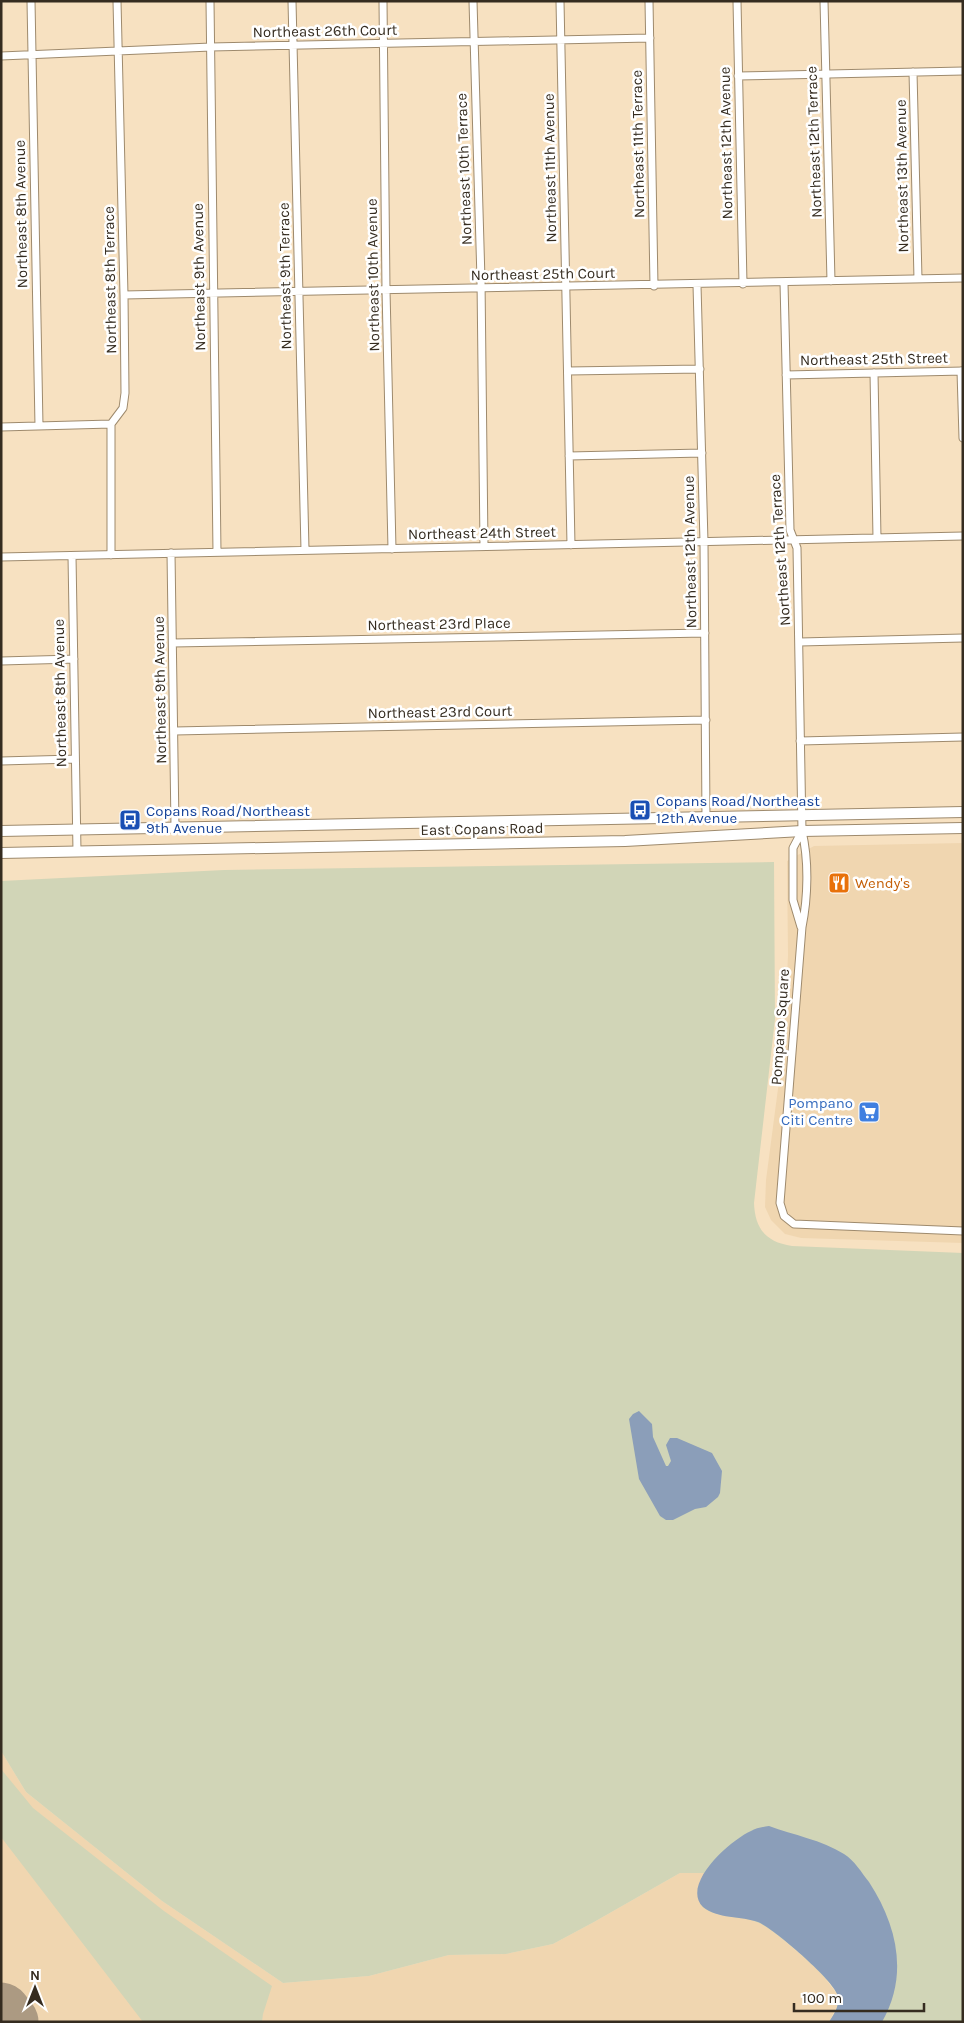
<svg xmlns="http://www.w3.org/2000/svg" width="964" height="2023" viewBox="0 0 964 2023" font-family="Karla,sans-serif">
  <rect width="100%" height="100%" fill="#f7e1c1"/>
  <path fill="#f0d6b0" d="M963 843V1243L801 1238 785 1234 771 1220 765 1207 766 1180 784 1043 788 955 787 861 814 846Z
    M1 1751 26 1792 162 1901 283 1983 369 1976 449 1955 506 1954 553 1944 594 1922 680 1873H705L700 1881 717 1914 748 1919 760 1923 772 1930 819 1970 837 1994 838 2004 829 2022H1Z"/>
  <path fill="#d1d5b7" d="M774 862 775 1019 754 1203C755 1229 766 1242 792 1246L963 1253V2022H829C834 2014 841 2004 837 1994 832 1979 774 1929 759 1923 742 1915 719 1919 704 1908 693 1898 700 1883 704 1873H680L594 1922 553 1944 506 1954 449 1955 369 1976 283 1983 162 1901 26 1792 1 1751V881L224 870Z
    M1 1769 33 1808 164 1911 272 1986 263 2014 262 2022H143L1 1837Z"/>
  <path fill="#8b9eb9" d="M639 1411 652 1424 653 1437 666 1466H668L671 1461 666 1445 670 1438H677L712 1453 722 1471 720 1493 718 1497 706 1507 695 1509 673 1520H666L660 1516 639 1479 629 1419 633 1414Z
    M769 1826C793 1835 822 1840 844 1854 855 1861 861 1872 869 1882 897 1925 909 1975 882 2022H829C834 2014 841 2004 837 1994 832 1979 773 1928 758 1922 742 1916 717 1919 703 1907 680 1884 732 1839 751 1831 756 1828 763 1827 769 1826Z"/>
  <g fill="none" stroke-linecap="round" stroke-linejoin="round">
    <path stroke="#ac9a82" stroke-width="59" d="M1 2012 9 2022"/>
    <g stroke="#9e8a6d" stroke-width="9">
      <path id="minor" d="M31 1 39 426
        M210 1 217 552
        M292 1 305 550
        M383 1 386 290 392 549
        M473 1 481 280 484 546
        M560 1 571 545
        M649 1 654 286
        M737 1 743 284
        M824 1 831 281
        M1 56 211 47 650 38
        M913 72 918 279
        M738 76 963 71
        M784 283 790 530 797 548 802 831C809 861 808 897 802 927L780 1203 784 1216 794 1224 963 1231
        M697 285 704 542 706 819
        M124 295 963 278
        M568 371 700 369
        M961 371 963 438
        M874 373 877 538
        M786 375 963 371
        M1 427 111 424
        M569 456 702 453
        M171 553 175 827
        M111 555V424L123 408 125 393 124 295 117 1
        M72 556 77 851
        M1 557 963 536
        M800 642 963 638
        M173 643 705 633
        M1 661 74 659
        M175 731 706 720
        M800 741 963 737
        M1 761 74 759
        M801 927 793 900V848L802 831"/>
    </g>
    <g stroke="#9e8a6d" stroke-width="12">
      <path id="secondary" d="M1 831 963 812
        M1 853 625 841 802 831 963 828"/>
    </g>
    <use href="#minor" stroke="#fff" stroke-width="7"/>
    <use href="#secondary" stroke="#fff" stroke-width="10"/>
  </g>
  <defs>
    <g id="bus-square" transform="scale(1.125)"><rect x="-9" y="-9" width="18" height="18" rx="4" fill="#1a4fb4" stroke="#fff"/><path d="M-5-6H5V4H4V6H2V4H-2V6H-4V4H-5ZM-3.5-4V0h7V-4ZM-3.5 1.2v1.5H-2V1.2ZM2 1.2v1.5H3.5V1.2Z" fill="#fff"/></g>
    <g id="restaurant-square" transform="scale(1.125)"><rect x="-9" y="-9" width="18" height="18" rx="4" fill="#e8710a" stroke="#fff"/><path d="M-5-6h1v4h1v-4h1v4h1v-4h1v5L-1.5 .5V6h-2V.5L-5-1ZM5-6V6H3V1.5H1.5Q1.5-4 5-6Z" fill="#fff"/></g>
    <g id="supermarket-square" transform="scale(1.125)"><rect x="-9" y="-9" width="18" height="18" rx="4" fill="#3f7fe0" stroke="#fff"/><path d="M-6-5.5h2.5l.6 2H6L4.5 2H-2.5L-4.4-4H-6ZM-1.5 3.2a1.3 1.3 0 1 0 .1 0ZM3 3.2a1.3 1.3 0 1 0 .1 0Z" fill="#fff"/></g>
  </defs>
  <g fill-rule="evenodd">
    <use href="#bus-square" x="640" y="810"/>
    <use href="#bus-square" x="130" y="820"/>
    <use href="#restaurant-square" x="839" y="883"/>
    <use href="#supermarket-square" x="869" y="1112"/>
  </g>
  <g text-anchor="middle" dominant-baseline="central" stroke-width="5" stroke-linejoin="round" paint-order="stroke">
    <g font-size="15" fill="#352c20" stroke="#fff">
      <text transform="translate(325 31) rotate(-1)">Northeast 26th Court</text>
      <text transform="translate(814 142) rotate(-92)">Northeast 12th Terrace</text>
      <text transform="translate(726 143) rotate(-91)">Northeast 12th Avenue</text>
      <text transform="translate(638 144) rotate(-91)">Northeast 11th Terrace</text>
      <text transform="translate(550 168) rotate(-91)">Northeast 11th Avenue</text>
      <text transform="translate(464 169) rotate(-92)">Northeast 10th Terrace</text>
      <text transform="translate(902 176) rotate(-91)">Northeast 13th Avenue</text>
      <text transform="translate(21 214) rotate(-91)">Northeast 8th Avenue</text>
      <text transform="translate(543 274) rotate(-1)">Northeast 25th Court</text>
      <text transform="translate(373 275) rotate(-91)">Northeast 10th Avenue</text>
      <text transform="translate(285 276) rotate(-91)">Northeast 9th Terrace</text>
      <text transform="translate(199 277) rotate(-91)">Northeast 9th Avenue</text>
      <text transform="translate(110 280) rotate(-91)">Northeast 8th Terrace</text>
      <text transform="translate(874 359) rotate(-1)">Northeast 25th Street</text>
      <text transform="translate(482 533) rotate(-1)">Northeast 24th Street</text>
      <text transform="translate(780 550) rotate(-94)">Northeast 12th Terrace</text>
      <text transform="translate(690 552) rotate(-91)">Northeast 12th Avenue</text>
      <text transform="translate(439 624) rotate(-1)">Northeast 23rd Place</text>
      <text transform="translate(160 690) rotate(-91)">Northeast 9th Avenue</text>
      <text transform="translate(60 693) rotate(-91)">Northeast 8th Avenue</text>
      <text transform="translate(440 712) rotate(-1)">Northeast 23rd Court</text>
      <text transform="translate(482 829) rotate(-1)">East Copans Road</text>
      <text transform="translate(780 1027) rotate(-86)">Pompano Square</text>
    </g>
    <g font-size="15" fill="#164399" stroke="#fff" text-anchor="start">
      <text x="656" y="801">Copans Road/Northeast<tspan x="656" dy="17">12th Avenue</tspan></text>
      <text x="146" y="811">Copans Road/Northeast<tspan x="146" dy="17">9th Avenue</tspan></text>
    </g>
    <g font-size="15" fill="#c56008" stroke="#fff" text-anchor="start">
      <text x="855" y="883">Wendy's</text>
    </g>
    <g font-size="15" fill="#366cbe" stroke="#fff" text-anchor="end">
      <text x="853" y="1103">Pompano<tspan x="853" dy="17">Citi Centre</tspan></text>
    </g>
  </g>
  <rect width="964" height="2023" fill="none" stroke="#352c20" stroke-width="5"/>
  <g transform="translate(35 1988)" stroke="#ffffff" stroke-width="4" paint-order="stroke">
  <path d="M0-4L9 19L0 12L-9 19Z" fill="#352c20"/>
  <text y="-8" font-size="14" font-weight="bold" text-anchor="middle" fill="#352c20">N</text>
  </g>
  <path d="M794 2003v8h130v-8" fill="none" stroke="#352c20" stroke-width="2.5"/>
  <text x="802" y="2003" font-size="15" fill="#352c20" stroke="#ffffff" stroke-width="4" paint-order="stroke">100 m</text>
</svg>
